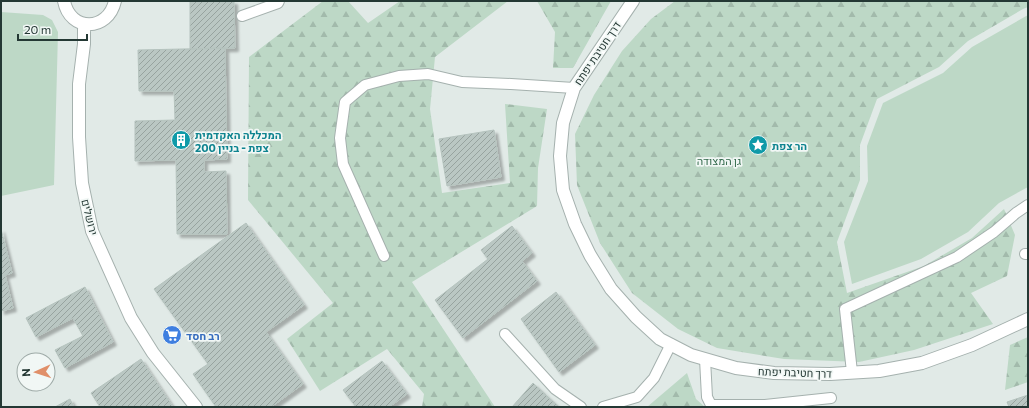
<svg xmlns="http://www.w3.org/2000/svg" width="1029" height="408" viewBox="0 0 1029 408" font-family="Commissioner,Heebo,sans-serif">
  <defs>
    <pattern id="forest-firs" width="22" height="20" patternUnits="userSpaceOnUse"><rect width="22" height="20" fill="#bdd8c6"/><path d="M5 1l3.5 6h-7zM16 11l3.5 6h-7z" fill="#a2baab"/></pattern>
    <pattern id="building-hatch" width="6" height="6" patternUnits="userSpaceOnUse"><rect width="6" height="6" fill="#bac7c3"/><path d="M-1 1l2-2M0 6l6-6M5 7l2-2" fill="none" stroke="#97a39f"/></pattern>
    <filter id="shadow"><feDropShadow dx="3.5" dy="3.5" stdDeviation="1" flood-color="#0004"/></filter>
  </defs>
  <rect width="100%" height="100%" fill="#e1eae7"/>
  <path fill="url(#forest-firs)" d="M323 1H348L368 23 400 1H508L435 57 430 109 442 193 510 183 505 104 547 109 538 168 537 206 412 282 495 407H422L424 394 387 349 320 391 287 339 333 303 248 200 249 57Z
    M537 1H611L573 68H553L555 32Z
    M675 1H1028V7L1023 9 968 41 939 67 877 99 860 145V180L837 242 847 293 924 266 972 238 1004 209 1015 235 1007 276 971 293 993 324 914 350 859 362 784 359 717 348 678 329 632 293 600 243 577 185 575 134 594 95 622 51 651 19Z
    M1028 337V382L1005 390 1010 345Z
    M687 373 696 399 705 407H647Z"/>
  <path fill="#bdd8c6" d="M1 12 43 15 52 20 58 32 54 185 1 196Z
    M1028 15V187L999 203 968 232 921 259 852 284 844 242 868 181 867 146 883 103 943 73 972 47Z"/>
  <path fill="url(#building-hatch)" stroke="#b5c3be" filter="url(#shadow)" d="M190 1H234L235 48 190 49Z
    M225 48 227 159 204 160V172L226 171 227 234H177L176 160 135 161V121L175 120 174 91H139L138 50Z
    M494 130 501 177 447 186 439 139Z
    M246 223 304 305 266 332 303 384 271 407H216L193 374 208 364 154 289Z
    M512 226 532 253 522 261 537 281 463 338 435 300 488 259 481 250Z
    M1 229 12 273 5 275 13 308 1 311Z
    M85 287 113 342 65 368 55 350 83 336 73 318 36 337 26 318Z
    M556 292 595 345 559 372 521 319Z
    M141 359 173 407H100L91 393Z
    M382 361 407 394 389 407H356L343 390Z
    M533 383 559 407H512Z
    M1028 395V407H1009L1007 402Z
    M70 399 74 407H55Z"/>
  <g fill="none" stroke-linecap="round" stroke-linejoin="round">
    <g stroke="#a5b1ae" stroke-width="12">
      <path id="lane" d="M242 16 278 3 279 1
        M1025 254H1028
        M384 256 343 164 340 138 345 102 365 85 399 76 428 74 462 82 511 84 574 88
        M505 334 555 389 581 407
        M705 359 707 397 711 405H765L831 398
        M852 372 845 309 957 257 994 232 1016 213 1028 205
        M603 407 637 397 654 378 671 344"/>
    </g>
    <g stroke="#a5b1ae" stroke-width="14">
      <path id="street" d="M64 1C70 32 108 32 115 1
        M633 1 574 88 563 123 560 156 563 190 575 224 590 255 611 289 636 317 660 339 691 355 736 368 774 373 830 374 879 371 922 363 972 345 1028 319
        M84 24V44L79 84V137L82 183 92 231 131 318 153 353 196 407"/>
    </g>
    <use href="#lane" stroke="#fff" stroke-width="10"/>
    <use href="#street" stroke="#fff" stroke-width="12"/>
  </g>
  <defs>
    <g id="building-disc" transform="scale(1)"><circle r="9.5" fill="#0f9aa8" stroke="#f1f7f5"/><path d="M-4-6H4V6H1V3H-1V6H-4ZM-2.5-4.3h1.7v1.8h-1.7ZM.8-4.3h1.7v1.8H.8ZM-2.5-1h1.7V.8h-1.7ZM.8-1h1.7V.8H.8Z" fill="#fff"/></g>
    <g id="sight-disc" transform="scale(1)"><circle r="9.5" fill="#0f9aa8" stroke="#f1f7f5"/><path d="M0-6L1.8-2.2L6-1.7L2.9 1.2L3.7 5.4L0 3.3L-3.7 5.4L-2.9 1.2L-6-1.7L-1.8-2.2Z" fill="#fff"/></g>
    <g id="supermarket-disc" transform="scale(1)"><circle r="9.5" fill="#3f7fe0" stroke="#f1f7f5"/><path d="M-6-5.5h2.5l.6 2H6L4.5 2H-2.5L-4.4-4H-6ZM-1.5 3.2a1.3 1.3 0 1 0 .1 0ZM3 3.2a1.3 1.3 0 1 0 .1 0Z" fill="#fff"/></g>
  </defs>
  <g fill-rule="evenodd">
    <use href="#building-disc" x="181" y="140"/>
    <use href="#sight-disc" x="758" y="145"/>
    <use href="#supermarket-disc" x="172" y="335"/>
  </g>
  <g text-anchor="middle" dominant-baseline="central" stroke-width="3.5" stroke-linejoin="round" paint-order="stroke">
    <g font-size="11" fill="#243834" stroke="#f1f7f5">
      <text transform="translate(597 53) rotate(-56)">דרך חטיבת יפתח</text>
      <text transform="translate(90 217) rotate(76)">ירושלים</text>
      <text transform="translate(795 372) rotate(2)">דרך חטיבת יפתח</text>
    </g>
    <g font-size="11" font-weight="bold" fill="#0d838f" stroke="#f1f7f5" text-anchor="start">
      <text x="195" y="134">המכללה האקדמית<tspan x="195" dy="13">צפת - בניין 200</tspan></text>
      <text x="772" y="145">הר צפת</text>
    </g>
    <g font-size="11" fill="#336a4c" stroke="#f1f7f5">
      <text x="719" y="160">גן המצודה</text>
    </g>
    <g font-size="11" font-weight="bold" fill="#366cbe" stroke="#f1f7f5" text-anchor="start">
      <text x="186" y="335">רב חסד</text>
    </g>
  </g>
  <rect width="1029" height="408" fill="none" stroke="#243834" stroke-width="4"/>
  <g transform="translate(36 372) rotate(267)"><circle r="19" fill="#f1f7f5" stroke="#9faba8"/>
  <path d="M0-3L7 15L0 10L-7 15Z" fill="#e08f69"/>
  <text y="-6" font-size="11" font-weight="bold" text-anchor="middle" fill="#243834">N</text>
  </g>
  <path d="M18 34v6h69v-6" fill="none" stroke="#243834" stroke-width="2"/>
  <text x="24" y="34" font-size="12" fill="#243834" stroke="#f1f7f5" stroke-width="3" paint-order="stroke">20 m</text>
</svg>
